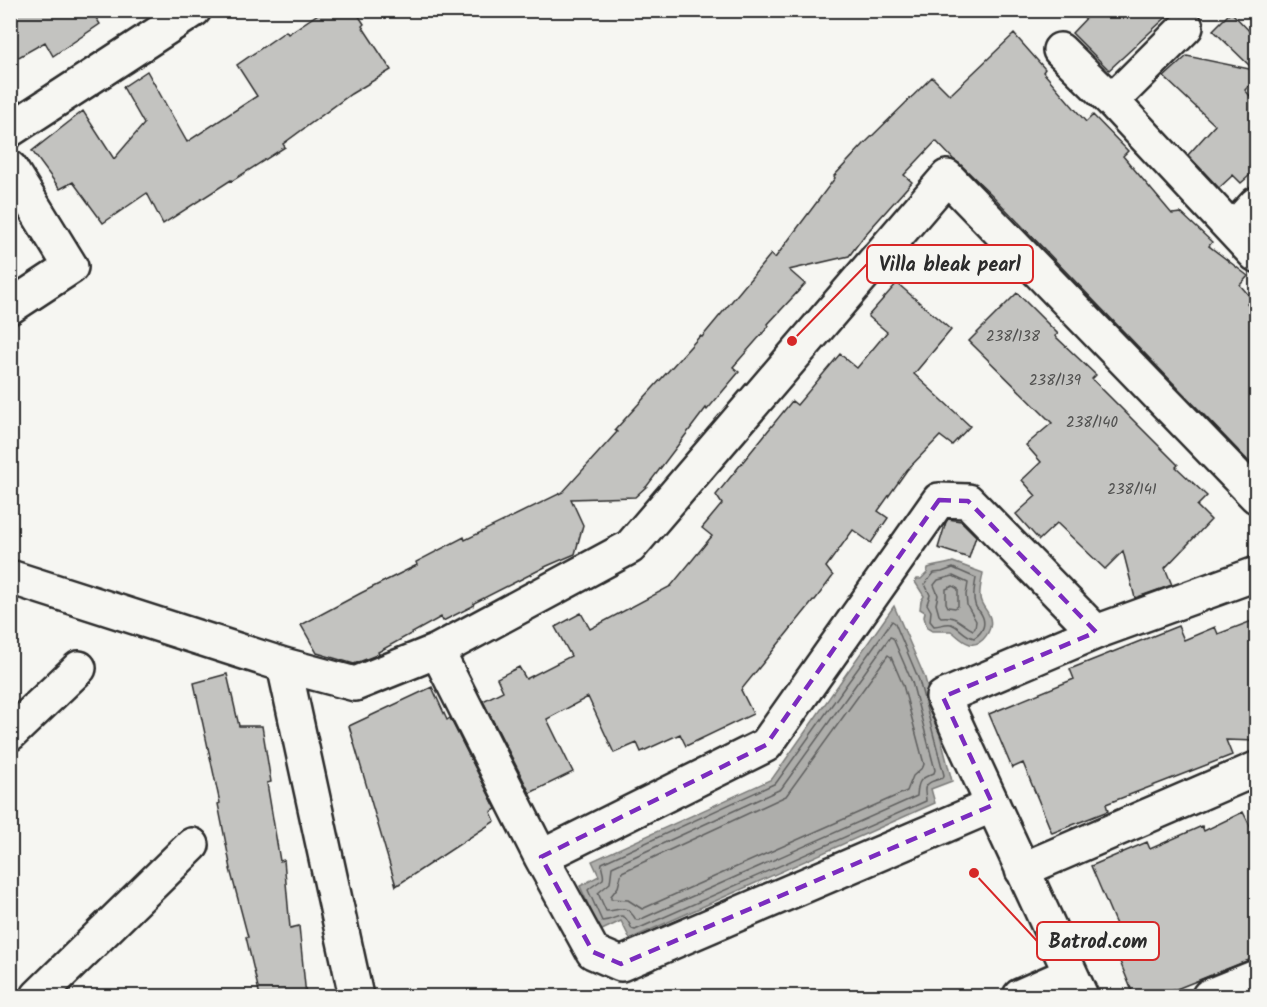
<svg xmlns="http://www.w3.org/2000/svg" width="1267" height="1007" viewBox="0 0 1267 1007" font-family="Kalam,sans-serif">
  <rect width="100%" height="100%" fill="#f6f6f2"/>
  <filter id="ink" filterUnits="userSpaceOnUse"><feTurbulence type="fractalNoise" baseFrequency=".0167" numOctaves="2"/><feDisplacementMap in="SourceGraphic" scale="12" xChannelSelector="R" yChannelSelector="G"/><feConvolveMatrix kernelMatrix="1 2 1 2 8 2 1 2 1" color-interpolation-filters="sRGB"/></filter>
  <g filter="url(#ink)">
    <path fill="#aeaeab" stroke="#7a7a78" stroke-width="1.5" d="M953 562 983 573C982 581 979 589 980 597 980 605 988 610 990 618 993 629 983 646 970 644 962 642 957 635 951 631H932L927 628 924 617 925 612 920 609 921 601 924 596 915 582 917 579H921L927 573 928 568C936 565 945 565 953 562Z
      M894 606 925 678 952 781 931 789 935 803 630 939 621 921 600 931 580 886 599 876 592 861 772 779Z"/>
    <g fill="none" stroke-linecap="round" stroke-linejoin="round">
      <path stroke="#5f5f5e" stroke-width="1.5" d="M953 568 976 578C975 586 972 595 975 604 976 609 977 608 980 612 987 622 984 632 974 638 964 636 960 627 951 624 945 623 940 626 934 626L930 621 931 611 927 604 930 595 925 584 934 573 942 572Z
        M953 576 968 583 966 595 967 605 976 621 975 628 973 630C960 624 958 615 941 617L939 615 936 604 938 595 934 585 938 580Z
        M953 586 958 589V606L955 608 948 607 946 603V589Z
        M892 621 895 623 919 680 944 775 943 778C936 780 924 782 925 791 925 794 926 797 926 801L635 930 632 929C621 906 620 920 602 921L588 890 590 888 603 879C605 873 600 869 602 863L776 783Z
        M890 637 893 638 912 682 935 770 934 773C919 779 918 781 917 796L639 920H636C626 902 620 911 606 911L598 893 610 883 612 867 781 789Z
        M888 655 891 657 903 685 924 764 923 767 913 776 907 791 642 909 628 900 611 899V896L618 887 622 872 786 796Z"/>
    </g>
    <path fill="#c3c3c0" stroke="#2b2b2b" stroke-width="1.5" d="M10 10H91L100 24 53 56 45 42 10 62Z
      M324 10H355L364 24 362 26 391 70 351 94 283 144 285 147 232 181 231 180 163 224 147 193 103 223 73 182 60 189 32 151 83 111 114 159 144 124 123 87 147 71 187 142 257 96 237 65 286 31 288 34Z
      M1094 10H1174L1109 70 1072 33Z
      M1231 12 1257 39V77L1245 90 1257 104V169L1241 183 1233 175 1219 188 1188 155 1215 125 1164 77 1187 56 1254 70 1213 30Z
      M1014 34 1045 69 1043 72 1086 122 1093 115 1128 151 1123 156 1172 214 1181 213 1212 242 1209 246 1248 276 1240 285 1252 299 1247 304 1257 315V470L992 195 960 164 953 159 936 141 904 175 912 182 864 236 849 256 789 270 805 284 768 324 769 326 733 367 739 372 707 410 706 408 647 486 635 497 571 499 583 525 575 554 547 566 474 603 473 606 443 621 441 617 378 652 379 654 354 664 317 653 301 625 361 593 417 565 416 562 464 537 465 540 563 492 617 432 615 430 700 336 702 337 771 254 775 258 835 178 834 176 864 144 932 77 950 95Z
      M897 283 951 330 914 374 970 426 952 445 940 436 907 470 878 511 888 518 871 543 853 530 826 567 833 576 815 600H814L741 690 753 714 686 746 680 734 641 752 637 743 614 753 588 697 547 719 573 772 530 793 483 701 503 691 497 678 519 667 526 679 571 656 555 627 581 613 590 629 671 586 712 536 702 528 722 504 716 495 792 401 797 405 840 354 857 368 887 332 868 316Z
      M1017 293 1058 334 1055 336 1096 375 1092 379 1178 465 1176 467 1207 496 1197 506 1211 520 1165 568 1172 585 1135 598 1123 551 1105 569 1057 523 1039 540 1016 514 1036 496 1022 480 1041 462 1026 445 1052 423 969 341Z
      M948 519 961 521 976 536 969 558 938 548 946 522Z
      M1257 619V741L1226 740 1232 755 1106 804 1108 811 1052 833 1023 763 1012 768 989 714 1074 679 1070 669 1178 626 1184 640 1215 627 1218 634Z
      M227 674 239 726H262L271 782 267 783 280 861 284 860 290 928 299 926 306 996H260L246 937H248L230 869H231L218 804 220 803 194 683Z
      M432 687 447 720 450 718 496 809 491 812 495 821 396 886 349 726Z
      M1243 812 1257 840V958L1249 960 1159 996H1134L1116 952 1126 948 1091 866 1147 842 1150 849 1202 826 1204 831Z"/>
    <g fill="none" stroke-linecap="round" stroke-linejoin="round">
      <g stroke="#2b2b2b" stroke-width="38">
        <path id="minor" d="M1060 50 1112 101 1256 255
          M1112 101 1186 27
          M10 130 194 10
          M10 168 71 267 10 307
          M1233 229 1256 204
          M10 577 284 665 355 684 437 651 630 547 947 177 1256 496
          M437 651 541 857 593 952 621 964 993 805
          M284 665 356 996
          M10 734 79 668
          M541 857 766 745 939 500 968 501 1096 632
          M1022 870 1256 769
          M38 996 192 845
          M1020 996 1070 974
          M1081 996 943 697 1096 632 1256 574
          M1209 996 1256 977"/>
      </g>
      <use href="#minor" stroke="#f6f6f2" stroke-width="33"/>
    </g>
  </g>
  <path fill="none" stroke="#7b2cbf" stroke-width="4.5" stroke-dasharray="12 8" stroke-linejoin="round" d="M939 500 968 501 1096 632 943 697 993 805 621 964 593 952 541 857 766 745Z"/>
  <g text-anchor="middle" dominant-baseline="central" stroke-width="5" stroke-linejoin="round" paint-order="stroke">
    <g font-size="15" fill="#515150">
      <text x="1013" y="337">238/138</text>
      <text x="1055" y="381">238/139</text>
      <text x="1092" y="423">238/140</text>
      <text x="1132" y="490">238/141</text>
    </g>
  </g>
  <path fill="none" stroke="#d62828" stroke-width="2" d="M792 341L867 264M974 873L1037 941"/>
  <g fill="#d62828" stroke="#f6f6f2" stroke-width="2">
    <circle cx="792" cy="341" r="6"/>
    <circle cx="974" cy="873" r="6"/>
  </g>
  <g fill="#f6f6f2" stroke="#d62828" stroke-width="2">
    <rect x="867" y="245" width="166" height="38" rx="6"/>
    <rect x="1037" y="922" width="122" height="38" rx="6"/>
  </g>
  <g font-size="20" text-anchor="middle" font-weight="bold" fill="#2b2b2b">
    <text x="950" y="271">Villa bleak pearl</text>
    <text x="1098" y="948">Batrod.com</text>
  </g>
  <rect width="1267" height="1007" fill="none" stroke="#f6f6f2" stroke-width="36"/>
  <rect x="18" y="18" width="1231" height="971" fill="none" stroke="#2b2b2b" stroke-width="2" filter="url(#ink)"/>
</svg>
